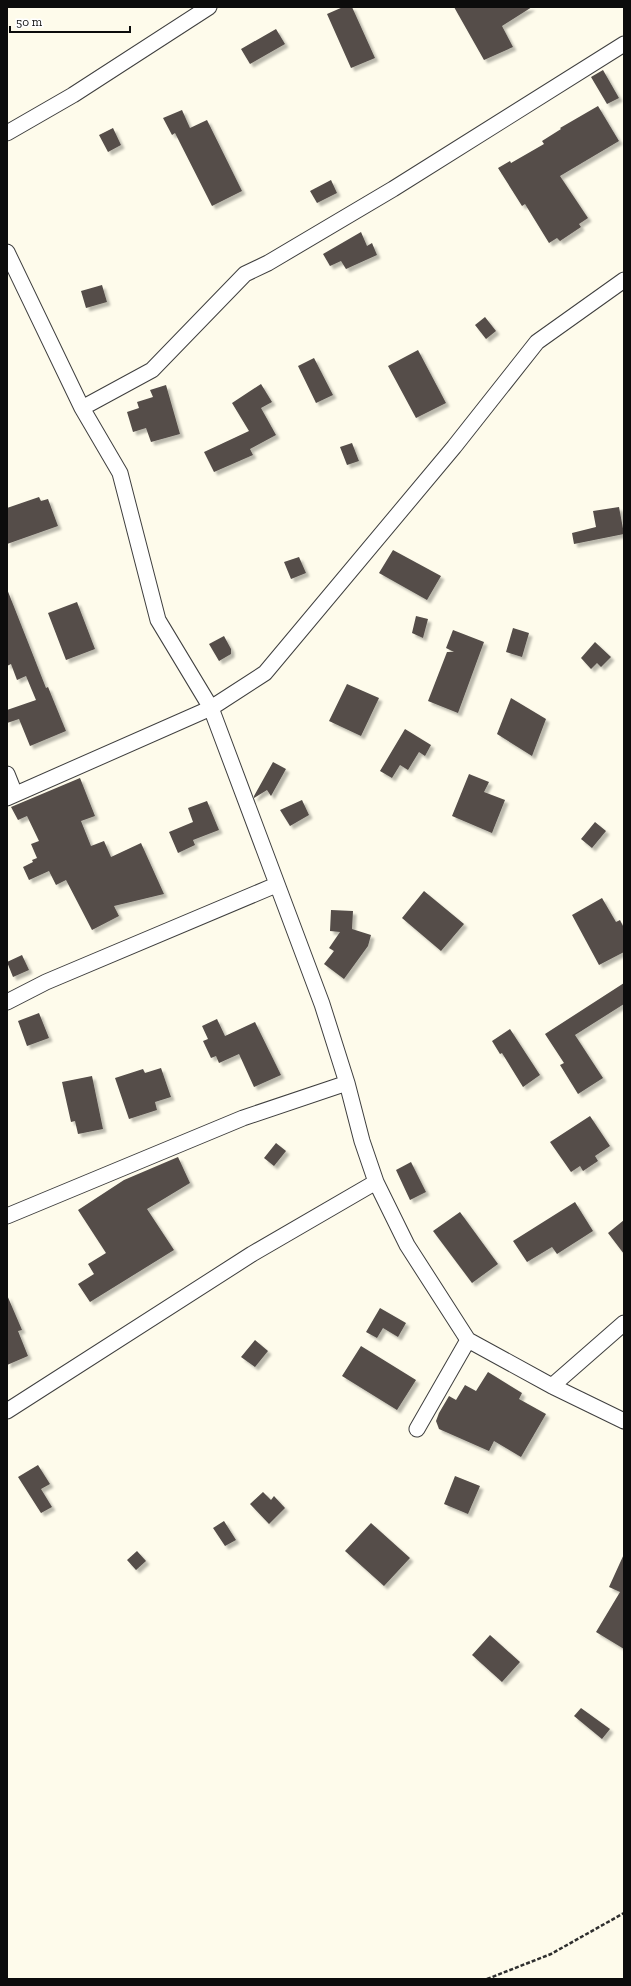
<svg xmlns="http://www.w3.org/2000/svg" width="631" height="1986" viewBox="0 0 631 1986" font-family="'Zilla Slab',serif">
  <defs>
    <filter id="shadow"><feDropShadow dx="3.5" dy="3.5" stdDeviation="1" flood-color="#0004"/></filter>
  </defs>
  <rect width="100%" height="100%" fill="#fefbeb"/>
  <path fill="#544d49" filter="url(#shadow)" d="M343 7H352L375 58 351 68 327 14Z
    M454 7H532L502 26 513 47 484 60Z
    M276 29 285 44 250 64 241 49Z
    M603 70 619 98 607 104 591 77Z
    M598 106 619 141 560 176 588 218 579 224 581 227 560 241 557 238 549 243 525 204 522 206 498 168 510 161 511 163 544 144 542 141 561 129 560 128Z
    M182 110 190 128 207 120 242 191 212 206 175 133 172 135 163 118Z
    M113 128 121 145 108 152 99 135Z
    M331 180 337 193 317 203 310 191Z
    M361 232 367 246 372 243 377 255 346 269 341 261 330 266 323 254Z
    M102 285 107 302 86 308 81 291Z
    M485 317 496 331 486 339 475 325Z
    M418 350 446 403 416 418 388 366Z
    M314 358 333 395 316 403 298 366Z
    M261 384 272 402 261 408 276 435 250 449 253 455 214 472 204 452 249 431 232 403Z
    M166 385 180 434 151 442 146 428 133 432 127 412 139 408 137 402 153 397 150 390Z
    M352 443 359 461 347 465 340 447Z
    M39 497 41 501 48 499 58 526 7 544V508Z
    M619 507 624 534 574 544 572 533 596 527 593 511Z
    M393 550 441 576 427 600 379 573Z
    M299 557 306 573 291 579 284 562Z
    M7 589 46 688 48 687 66 731 30 746 19 719 7 723V710L36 700 26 676 17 680 11 664 7 666Z
    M77 602 95 649 66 660 48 613Z
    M416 616 428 619 423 638 412 633Z
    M513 628 529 633 522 657 506 652Z
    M453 630 484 642 458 713 428 701 447 652H454L446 648Z
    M224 636 231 649V654L219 661 209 644Z
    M595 642 611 657 601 667 597 663 591 669 581 658Z
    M347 684 379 698 361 736 329 721Z
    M511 698 546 719 532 756 497 734Z
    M405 729 431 745 425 756 419 752 408 770 400 765 392 778 380 771Z
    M273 762 286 769 271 796 267 790 254 798V796Z
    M469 774 489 782 484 792 505 800 492 833 452 816Z
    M80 778 95 816 81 821 91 846 104 841 111 857 141 843 164 894 114 906 119 916 92 930 66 880 56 885 49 871 29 880 23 867 33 862 32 860 37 858 31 844 39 841 27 816 18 820 11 807Z
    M302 800 309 815 290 826 280 810Z
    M207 801 219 830 193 840 195 845 178 853 169 832 193 822 188 808Z
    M595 822 606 831 592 848 581 839Z
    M424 891 464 924 441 951 402 918Z
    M602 898 616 922 620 920 624 928V952L599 965 572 915Z
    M331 910 353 911 352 929 371 935 368 946 344 979 324 964 334 951 329 948 340 932 330 931Z
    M22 955 29 970 13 977 7 962Z
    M624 983V1004L575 1035 603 1078 578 1094 560 1065 564 1063 545 1034Z
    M39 1013 49 1038 27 1046 18 1021Z
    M217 1019 225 1036 255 1022 281 1075 254 1087 239 1054 219 1063 216 1056 211 1058 203 1041 208 1039 202 1026Z
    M510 1029 540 1075 523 1087 502 1053 500 1054 492 1041Z
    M161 1068 171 1097 155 1102 157 1110 129 1119 115 1078 143 1069 145 1073Z
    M92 1076 103 1129 78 1134 75 1121 71 1122 62 1082Z
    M590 1116 610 1146 595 1156 598 1161 583 1171 580 1166 571 1172 550 1142Z
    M276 1143 286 1151 274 1166 264 1158Z
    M178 1157 190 1183 147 1209 174 1250 90 1302 78 1284 94 1274 88 1264 106 1253 78 1210 124 1180Z
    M411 1162 426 1192 410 1200 396 1170Z
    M575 1202 593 1231 557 1254 552 1247 527 1262 513 1241Z
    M460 1212 498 1264 472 1283 433 1231Z
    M624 1220V1254L608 1233Z
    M7 1295 22 1330 18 1331 28 1356 7 1365Z
    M380 1308 406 1323 398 1337 383 1328 377 1338 366 1332Z
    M255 1340 268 1351 255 1367 241 1357Z
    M361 1346 416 1380 397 1410 342 1376Z
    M488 1372 522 1393 519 1399 546 1414 521 1457 494 1441 489 1451 439 1429 436 1421 439 1413 449 1396 456 1400 465 1385 476 1391Z
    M38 1465 50 1484 41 1489 52 1507 41 1513 18 1477Z
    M455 1476 480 1486 468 1514 444 1504Z
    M263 1492 271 1500 274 1496 285 1508 269 1524 250 1504Z
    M224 1521 236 1540 225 1546 213 1528Z
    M371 1523 410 1558 384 1586 345 1551Z
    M137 1551 146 1561 136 1570 127 1560Z
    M624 1554V1649L596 1632 620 1592 609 1587Z
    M490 1635 520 1662 502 1682 472 1655Z
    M581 1708 610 1729 602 1739 574 1716Z"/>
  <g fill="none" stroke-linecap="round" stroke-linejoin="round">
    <g stroke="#3f3f3f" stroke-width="17">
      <path id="minor" d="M7 133 73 95 209 7
        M7 252 82 408 120 473 158 620 211 708 322 1004 347 1083 362 1141 376 1182 407 1245 468 1340 552 1386 624 1421
        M82 408 152 370 245 274 268 263 393 189 624 44
        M7 774 15 794
        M7 798 211 708 265 673 454 447 537 342 624 280
        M7 1002 46 982 276 885
        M7 1216 243 1118 347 1083
        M552 1386 624 1323
        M7 1411 252 1254 376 1182
        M417 1429 468 1340"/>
    </g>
    <path stroke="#2e2e2e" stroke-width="2.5" stroke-dasharray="4 2" stroke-linecap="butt" d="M487 1979 551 1954 624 1913"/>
    <use href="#minor" stroke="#fff" stroke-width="15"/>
  </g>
  <rect width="631" height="1986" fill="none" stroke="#0c0c0c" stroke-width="16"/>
  <path d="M10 26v6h120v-6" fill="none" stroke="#0c0c0c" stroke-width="2"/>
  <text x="16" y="26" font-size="12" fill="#0c0c0c" stroke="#ffffff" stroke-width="3" paint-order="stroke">50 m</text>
</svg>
